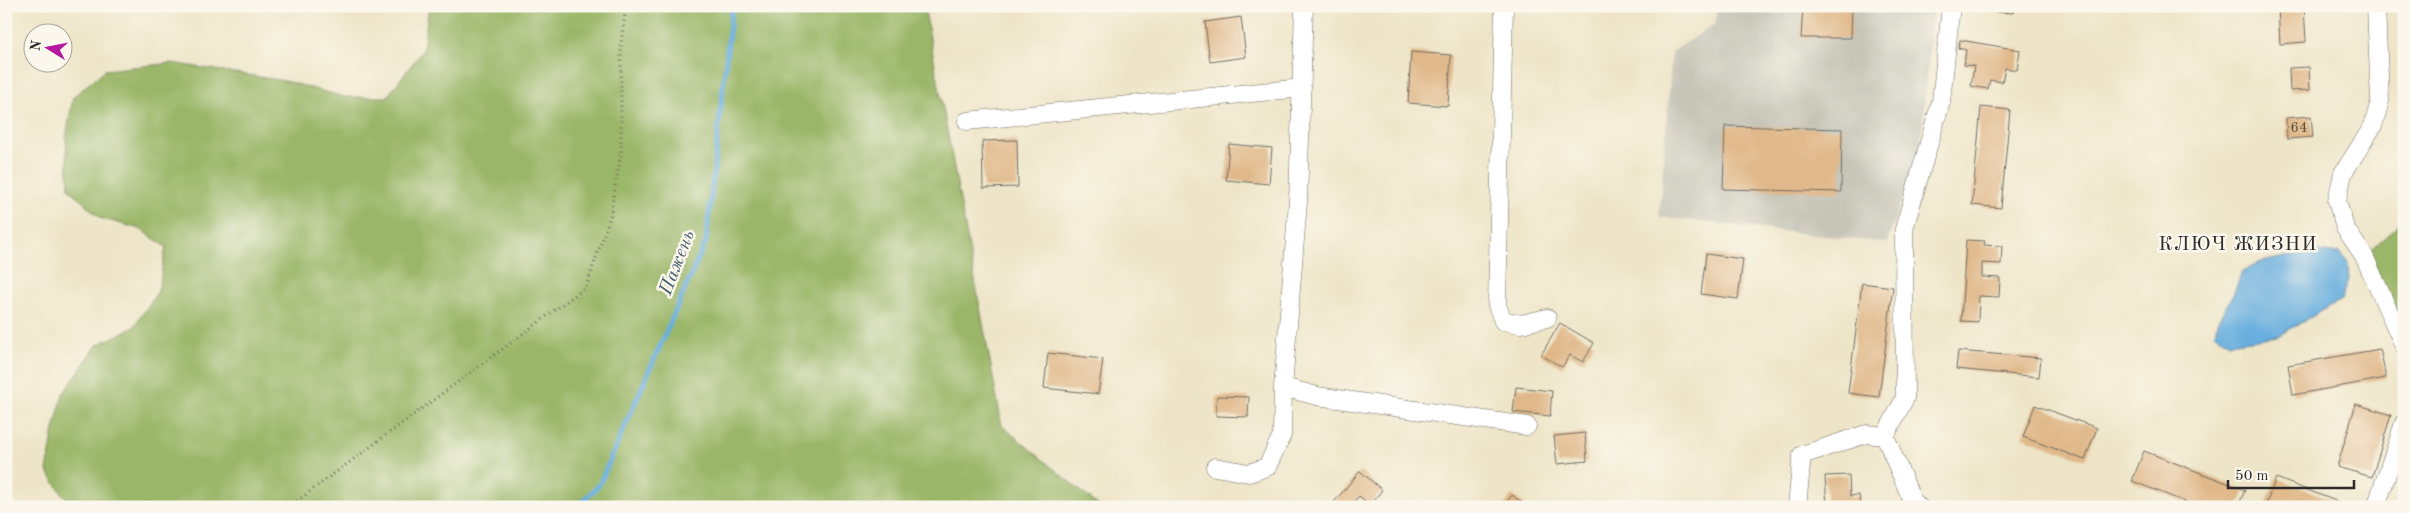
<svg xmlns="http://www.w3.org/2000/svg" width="2410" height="513" viewBox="0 0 2410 513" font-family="'Old Standard TT',serif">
  <rect width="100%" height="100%" fill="#fbf7ec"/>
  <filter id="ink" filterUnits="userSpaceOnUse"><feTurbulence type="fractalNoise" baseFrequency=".02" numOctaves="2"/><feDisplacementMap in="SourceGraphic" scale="10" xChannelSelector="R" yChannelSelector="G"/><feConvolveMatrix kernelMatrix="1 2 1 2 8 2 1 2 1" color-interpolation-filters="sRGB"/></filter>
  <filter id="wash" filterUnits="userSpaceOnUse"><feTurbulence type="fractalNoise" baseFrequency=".0096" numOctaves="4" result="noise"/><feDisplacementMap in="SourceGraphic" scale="20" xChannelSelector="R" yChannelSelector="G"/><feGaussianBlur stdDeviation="1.12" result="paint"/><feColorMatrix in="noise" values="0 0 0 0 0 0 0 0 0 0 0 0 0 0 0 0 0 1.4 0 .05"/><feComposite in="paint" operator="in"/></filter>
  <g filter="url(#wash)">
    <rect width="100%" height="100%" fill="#eee5c8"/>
    <path fill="#c6c5b8" d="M1716 6H1933L1921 141 1887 243 1659 217 1672 52 1716 23Z"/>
    <path fill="#9ab667" stroke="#627049" d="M429 6H924L1002 426 1100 507H83L64 496 47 471 54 429 63 394 97 345 134 327 158 291 166 247 140 229 100 218 69 189 66 138 73 97 105 70 172 63 285 81 344 97H387L423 50Z
      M2404 220V324L2364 256Z"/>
    <path fill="#67aede" stroke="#496c84" d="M2311 252 2340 253 2348 263 2349 280 2341 300 2278 336 2229 343 2215 333 2217 322 2234 293 2242 272 2261 262Z"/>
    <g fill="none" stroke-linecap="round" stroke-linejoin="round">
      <path stroke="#67aede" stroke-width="5" d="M577 507 599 485 706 241 732 6"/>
    </g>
    <g id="blocks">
      <path fill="#e0b889" d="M1803 6H1852L1851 38H1801Z
        M1987 6H2013V13L1986 11Z
        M2278 6H2304L2306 42 2280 44Z
        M1241 17 1246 57 1210 62 1205 22Z
        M1960 40 2020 50 2017 70 2005 68 2002 82 1990 80 1988 89 1971 86 1974 66 1964 65 1966 50 1958 48Z
        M1411 52 1451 55 1448 106 1408 103Z
        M2309 67 2310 90 2290 91 2289 68Z
        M1981 107 2010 110 2001 208 1972 205Z
        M2311 116 2313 137 2287 139 2286 118Z
        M1725 126 1842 129 1841 192 1723 189Z
        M1017 140 1018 187 983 188 982 141Z
        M1229 144 1272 148 1269 184 1226 180Z
        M1966 240 1985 241 1984 245 2002 246 2001 264 1982 263V277L2000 278 1999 297 1979 296 1978 322 1961 321Z
        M1706 254 1743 259 1738 299 1701 294Z
        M1862 283 1893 287 1879 397 1848 393Z
        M1560 323 1594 343 1583 362 1570 355 1562 367 1541 355Z
        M2380 349 2386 378 2293 395 2288 365Z
        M1958 351 2041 358 2039 377 1956 369Z
        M1048 353 1103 359 1098 394 1044 388Z
        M1516 387 1552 391 1550 416 1513 412Z
        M1217 396 1249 397 1248 417 1216 416Z
        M2356 404 2391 415 2372 477 2337 467Z
        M2035 405 2097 428 2085 460 2023 437Z
        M1585 433 1587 461 1557 464 1554 436Z
        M2144 451 2245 490 2238 507H2198L2132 481Z
        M1360 471 1382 490 1370 505 1359 496 1350 507H1330Z
        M1849 475 1850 496 1859 495 1860 507H1827L1825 476Z
        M2276 478 2336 501 2334 507H2265Z
        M1512 495 1526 506 1525 507H1503Z"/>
    </g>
  </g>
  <g filter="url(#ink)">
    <use href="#blocks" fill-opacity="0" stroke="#6f6c62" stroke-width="1"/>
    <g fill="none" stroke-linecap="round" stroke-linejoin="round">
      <g stroke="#6f6c62" stroke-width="19">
        <path id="street" d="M1504 6 1497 305 1503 321 1521 324 1547 318
          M2376 6 2380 101 2373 126 2343 173 2337 201 2345 228 2364 256 2393 321 2404 324
          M967 121 1302 88
          M2393 321 2404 346
          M1283 387 1317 396 1527 426
          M1215 467 1249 473 1267 467 1282 435 1283 387 1298 202 1304 6
          M1797 507 1802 455 1866 434 1885 436
          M1919 507 1912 500 1885 436 1905 398 1904 229 1941 102 1951 6
          M2376 507 2404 423"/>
      </g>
      <path stroke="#6f6c62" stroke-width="3" stroke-dasharray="1 4" stroke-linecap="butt" d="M289 507 586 287 610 217 621 152V44L626 6"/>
      <use href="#street" stroke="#fff" stroke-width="18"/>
    </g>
  </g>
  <g text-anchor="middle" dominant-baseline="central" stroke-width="5" stroke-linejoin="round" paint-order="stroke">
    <g font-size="15" fill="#584e42">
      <text x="2299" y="128">64</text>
    </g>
    <g font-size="19" font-style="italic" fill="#40596a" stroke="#fbf7ec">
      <text transform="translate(678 263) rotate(-69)">Пажень</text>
    </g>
    <g font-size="20" letter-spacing="1" fill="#2b2b2b" stroke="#fbf7ec">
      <text x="2238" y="245">КЛЮЧ ЖИЗНИ</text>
    </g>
  </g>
  <rect width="2410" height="513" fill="none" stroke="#fbf7ec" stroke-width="25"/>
  <g transform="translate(48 48) rotate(280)"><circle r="24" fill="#fbf7ec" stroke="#a8a59f"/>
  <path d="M0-4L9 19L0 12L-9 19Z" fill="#b5179e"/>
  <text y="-8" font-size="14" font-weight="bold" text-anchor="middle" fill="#2b2b2b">N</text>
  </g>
  <path d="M2228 480v8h126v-8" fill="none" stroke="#2b2b2b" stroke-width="2.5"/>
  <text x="2235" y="480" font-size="15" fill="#2b2b2b" stroke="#fbf7ec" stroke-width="4" paint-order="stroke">50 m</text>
</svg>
